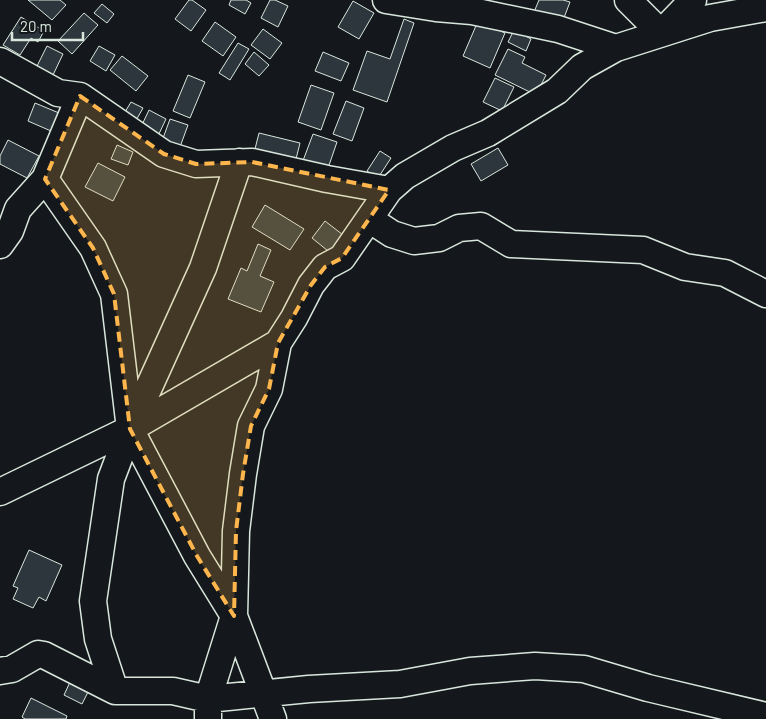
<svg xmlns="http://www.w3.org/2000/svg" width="766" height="719" viewBox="0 0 766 719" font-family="Barlow,sans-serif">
  <rect width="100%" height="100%" fill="#14181c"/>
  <path fill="#2c363c" stroke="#d8e6dc" d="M28 0H60L66 5 52 20Z
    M189 0H192L206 10 191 31 175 19Z
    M231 0H246L251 3 245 14 229 5Z
    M270 0H275L288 6 278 27 261 18Z
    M539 0H563L570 2 562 23 534 12Z
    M353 1 374 13 359 39 338 27Z
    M102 4 114 14 107 23 94 13Z
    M84 13 98 25 72 54 58 41Z
    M21 17 44 31 38 42 31 38 20 55 3 45Z
    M404 19 414 23 387 102 353 90 367 51 390 59Z
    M478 21 505 33 490 68 463 56Z
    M215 22 236 37 223 56 202 41Z
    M263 29 282 43 270 59 251 45Z
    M514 30 531 39 526 51 508 42Z
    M238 43 249 49 230 80 219 73Z
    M47 46 63 54 53 75 36 68Z
    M99 46 115 55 106 71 90 61Z
    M508 49 525 57 522 63 546 75 536 95 495 75Z
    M254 52 269 65 259 76 245 64Z
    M323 52 349 63 341 81 315 71Z
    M122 56 148 76 136 91 110 70Z
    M188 75 205 82 190 118 173 111Z
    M495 78 514 87 502 111 483 102Z
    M311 85 334 93 321 130 298 122Z
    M346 101 364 108 352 141 333 134Z
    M131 102 143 108 134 124 122 117Z
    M35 103 59 113 51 131 28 121Z
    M149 110 166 119 157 138 140 129Z
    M170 119 188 125 180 147 162 141Z
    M259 133 300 143 294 167 253 157Z
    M313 134 337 142 326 174 301 166Z
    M8 140 39 156 27 178 0 164V156Z
    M117 145 133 152 128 165 111 159Z
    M498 148 508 165 481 181 471 164Z
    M380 151 391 158 378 178 367 171Z
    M98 163 125 177 113 201 85 187Z
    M265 205 304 229 290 250 252 227Z
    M325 221 347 238 333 255 312 238Z
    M258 244 271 250 260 276 274 282 261 312 228 299 241 268 247 271Z
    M29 550 62 565 46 601 39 597 33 608 13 599 18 588 13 586Z
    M70 682 88 692 82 704 64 695Z
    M31 698 67 716 66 719H25L22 717Z"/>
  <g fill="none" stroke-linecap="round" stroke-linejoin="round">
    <g stroke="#d8e6dc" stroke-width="29">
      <path id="minor" d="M386 0 436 8 472 11 558 29 616 48
        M628 0 661 33 693 0
        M0 61 58 93 80 96 164 154 196 164 252 162 327 179 389 190
        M239 162 203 268 130 429 197 556 234 616 273 719
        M45 179 93 248 114 294 130 429 111 479 93 601 98 639 115 691
        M369 219 392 234 414 241 439 238 459 228 481 226 511 244 643 250 685 267 725 273 766 294
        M0 245 10 231 18 209 45 179 80 96
        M0 492 130 429 278 343 294 318 311 285 325 267 342 258 389 190 405 176 453 148 488 133 557 91 582 67 616 48 710 18 766 8
        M0 671 12 669 38 654 44 655 115 691H173L208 699 309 689 400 684 470 671 535 666 584 669 648 688 766 716
        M208 719V699L234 616 236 531 243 474 251 426 269 389 278 343"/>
    </g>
    <use href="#minor" stroke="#14181c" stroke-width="26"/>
  </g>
  <path fill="#ffb74d" fill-opacity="0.2" stroke="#ffb74d" stroke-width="4" stroke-dasharray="10 6" stroke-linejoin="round" d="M80 96 164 154 196 164 252 162 389 190 342 258 325 267 311 285 278 343 269 389 251 426 243 474 236 531 234 616 197 556 130 429 114 294 93 248 45 179Z"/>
  <path d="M12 32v8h71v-8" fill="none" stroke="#d8e6dc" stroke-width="2.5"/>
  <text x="20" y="32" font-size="15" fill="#d8e6dc" stroke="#14181c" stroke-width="4" paint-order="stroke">20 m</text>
</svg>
